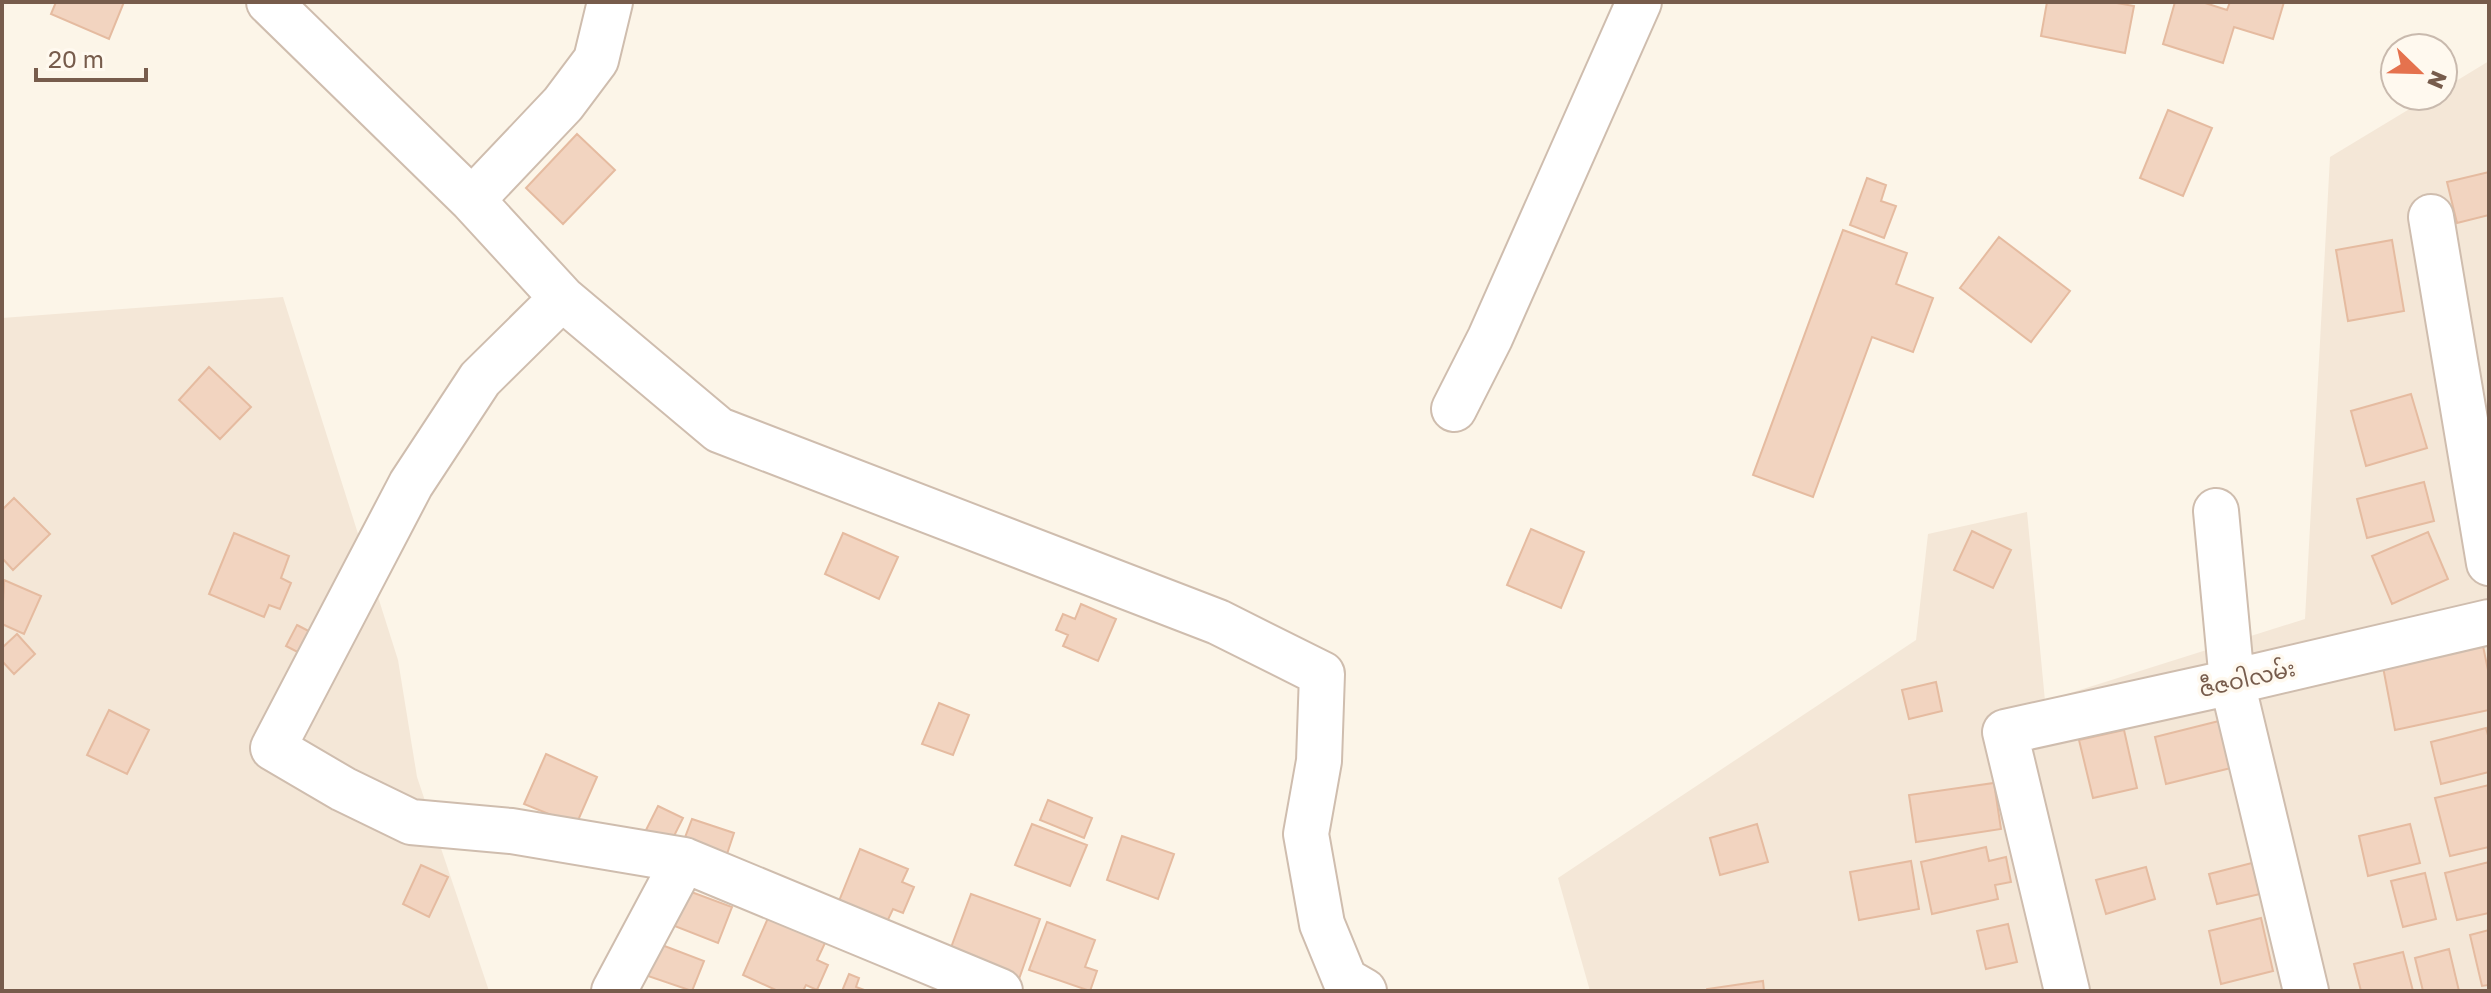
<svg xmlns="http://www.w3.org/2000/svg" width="2491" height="993" viewBox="0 0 2491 993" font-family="'Golos Text','Noto Sans Myanmar',sans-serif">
  <rect width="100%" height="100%" fill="#fcf5e8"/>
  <path fill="#f4e7d7" d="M2489 61V991H1590L1558 878 1916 640 1928 534 2027 512 2045 701 2305 619 2330 157 2431 96H2443V89Z
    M283 297 398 660 417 777 489 991H2V318Z"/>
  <path fill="#f2d4c0" stroke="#e5bba0" stroke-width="2" d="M56 2H124L109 39 51 14Z
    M2047 2H2111L2134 6 2125 53 2041 36Z
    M2175 2H2202L2227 10 2230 2H2284L2273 39 2234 27 2223 63 2163 44Z
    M2168 110 2212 128 2183 196 2140 178Z
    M577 134 615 170 563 224 526 188Z
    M2489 172V215L2457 223 2447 182Z
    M1867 178 1886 185 1881 201 1896 206 1884 238 1850 225Z
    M1843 230 1907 253 1896 284 1933 298 1913 352 1872 337 1813 497 1753 475Z
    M1999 237 2070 291 2031 342 1960 288Z
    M2392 240 2404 311 2348 321 2336 250Z
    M209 367 251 407 220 439 179 400Z
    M2411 394 2427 448 2366 466 2351 411Z
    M2424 482 2434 521 2367 538 2357 499Z
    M14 498 50 534 13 570 2 558V510Z
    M1531 529 1584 552 1561 608 1507 585Z
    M1972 531 2011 550 1993 588 1954 570Z
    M2428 532 2448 579 2392 604 2372 556Z
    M234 533 289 556 281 578 291 583 280 609 269 605 264 617 209 594Z
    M843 533 898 557 879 599 825 574Z
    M4 580 41 596 24 634 2 624Z
    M1081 604 1116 619 1098 661 1063 646 1068 635 1056 630 1063 614 1075 619Z
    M297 625 322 638 311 659 286 646Z
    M17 634 35 654 14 674 2 661V648Z
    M2483 646 2489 675V710L2395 730 2383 667Z
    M1936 682 1942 711 1909 719 1902 690Z
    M939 703 969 715 953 755 922 744Z
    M109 710 149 730 127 774 87 755Z
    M2223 720 2235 767 2166 784 2155 737Z
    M2486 728 2489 739V772L2441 784 2431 742Z
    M2124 730 2137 788 2093 798 2079 740Z
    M546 754 597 777 576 825 524 804Z
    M1994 783 2001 829 1916 842 1909 795Z
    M2489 785V847L2450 856 2435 798Z
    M1048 800 1092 818 1084 838 1040 820Z
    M658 806 683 818 671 842 646 830Z
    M692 819 734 833 724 863 681 848Z
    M1032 824 1087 845 1070 886 1015 865Z
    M1757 824 1768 862 1720 875 1710 838Z
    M2410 824 2420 863 2368 876 2359 836Z
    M1122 836 1174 854 1158 899 1107 880Z
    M1986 847 1989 861 2006 857 2011 882 1995 885 1998 899 1932 914 1921 862Z
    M860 849 908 869 902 882 914 887 903 913 893 909 885 926 837 906Z
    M1911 861 1919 909 1859 920 1850 872Z
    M2489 862V913L2457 920 2445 873Z
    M2252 863 2260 894 2217 904 2209 874Z
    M421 865 448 877 429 917 403 904Z
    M2146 867 2155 899 2106 914 2096 880Z
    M2425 873 2436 919 2403 927 2391 881Z
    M686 890 732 907 718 943 672 925Z
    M971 894 1040 919 1019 979 949 953Z
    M768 918 825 943 817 960 828 965 817 990 806 985 803 991H778L743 975Z
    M2261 918 2273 971 2221 984 2209 931Z
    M1047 922 1095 940 1085 967 1097 971 1090 991 1029 970Z
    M2008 924 2017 962 1986 969 1977 931Z
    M2489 930V985L2482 986 2470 935Z
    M654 942 704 961 692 991 642 974Z
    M2449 949 2459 991H2423L2415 958Z
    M2403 952 2413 991H2361L2354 964Z
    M849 974 859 978 856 987 867 991H842Z
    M1763 981 1764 991H1707V989Z"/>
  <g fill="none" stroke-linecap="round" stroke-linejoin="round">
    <g stroke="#cfbdae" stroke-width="48">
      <path id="minor" d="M269 2 472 200 562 298 719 430 1218 622 1322 674 1319 761 1306 834 1322 924 1345 980 1364 991
        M472 200 563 104 596 60 610 2
        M2431 217 2489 563
        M562 298 480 379 411 484 273 748 343 789 411 822 511 831 684 860
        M1454 409 1490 338 1639 2
        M2216 511 2232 682 2306 991
        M614 991 684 860 1000 991
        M2067 991 2005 732 2232 682 2489 622"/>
    </g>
    <use href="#minor" stroke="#fff" stroke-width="44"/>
  </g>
  <g text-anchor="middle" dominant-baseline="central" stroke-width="7" stroke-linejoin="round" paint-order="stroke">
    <g font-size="22" fill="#775c4c" stroke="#fff9ef">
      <text transform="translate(2247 678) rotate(-13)">ဇီဇဝါလမ်း</text>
    </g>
  </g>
  <rect width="2491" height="993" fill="none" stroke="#775c4c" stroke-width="8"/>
  <g transform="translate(2419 72) rotate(113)"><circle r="38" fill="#fff9ef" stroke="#c9baae" stroke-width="2"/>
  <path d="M0-6L14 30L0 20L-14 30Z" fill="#e5724e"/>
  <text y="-12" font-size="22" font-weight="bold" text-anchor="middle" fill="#775c4c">N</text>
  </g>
  <path d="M36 68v12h110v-12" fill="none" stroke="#775c4c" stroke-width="4"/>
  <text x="48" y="68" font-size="24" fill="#775c4c" stroke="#fff9ef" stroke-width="6" paint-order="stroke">20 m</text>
</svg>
